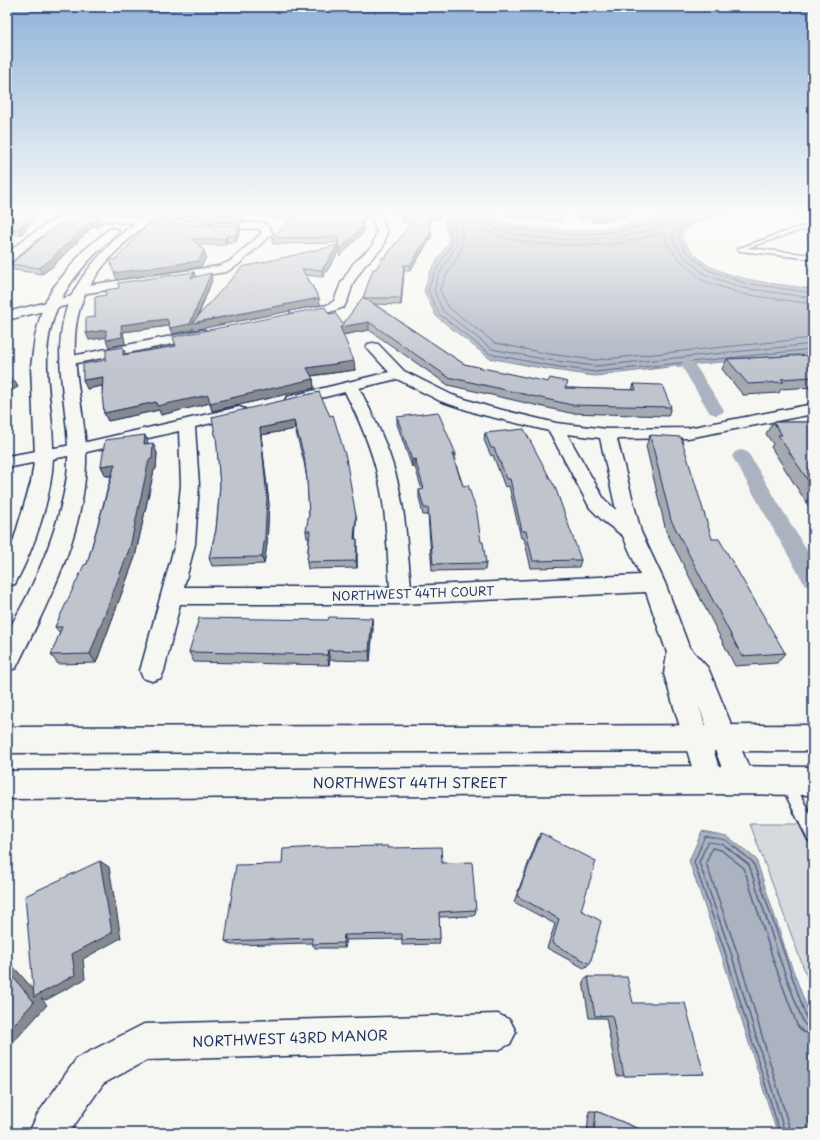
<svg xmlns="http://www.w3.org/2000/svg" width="820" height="1140" viewBox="0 0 820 1140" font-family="'Playpen Sans',sans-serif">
  <rect width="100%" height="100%" fill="#f6f6f2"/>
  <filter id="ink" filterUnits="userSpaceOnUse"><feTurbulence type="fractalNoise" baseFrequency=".025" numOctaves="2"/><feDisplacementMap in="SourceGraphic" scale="8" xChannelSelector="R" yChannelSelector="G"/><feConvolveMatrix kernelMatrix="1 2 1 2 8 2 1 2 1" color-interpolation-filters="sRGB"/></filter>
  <g filter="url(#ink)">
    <path fill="#d6d9dd" stroke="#78849e" d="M750 824H813V993Z"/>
    <path fill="#abb2c0" stroke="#717e99" d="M441 214H487L517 226 574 231 614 228 675 214H727L689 225 681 237C688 247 699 261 711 267 742 282 779 284 813 289V353L669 367 595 376 547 369 489 358 436 316 424 291 430 272 449 241 444 219Z
      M702 831 727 836 756 859 788 957 813 1024V1133H777L722 956 689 861Z"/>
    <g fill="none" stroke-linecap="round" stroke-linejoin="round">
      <path stroke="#556385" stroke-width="1" d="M446 214 452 243 434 274 428 291 439 314 490 354 547 365 595 372 813 349
        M452 214 457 244 438 276 434 291 443 311 492 349 548 360 595 366 813 344
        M458 214C471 256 452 256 440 290L448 307 495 343 549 354 595 360 813 338
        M476 214C478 217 479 222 481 225 500 248 591 247 619 243 634 241 649 235 664 233L667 243 676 256 702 280 742 294 813 304
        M482 214C484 217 486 222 489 224 513 242 586 241 616 237 634 235 652 229 670 225L676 221 677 214
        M487 214 489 220 517 230 575 235 615 232 669 220 672 218V214
        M692 214C680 219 674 226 672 239L682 254 704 274 743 288 813 298
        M712 214 687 221 677 236 685 250 708 270 744 283 813 293
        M700 847 705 836 726 840 734 847
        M706 847 708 842 723 844 726 847"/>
      <path stroke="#556385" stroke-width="1.5" d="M701 846 694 862 726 955 780 1133
        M706 846 699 862 731 953 785 1133
        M725 846 749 865 780 960 803 1022 807 1027 813 1028
        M733 846 753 862 807 1020 810 1023H813
        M791 1133 737 952 706 863 712 848 721 850 744 868 774 962 797 1025 803 1032 813 1034"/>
      <path fill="#abb2c0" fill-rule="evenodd" d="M688 361 693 362 695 365 724 410 722 413 716 415 710 413 708 410 681 365 683 362Z
        M741 450 747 452 750 456 813 561V587L805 585 732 456 735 452Z"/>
      <g stroke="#1b2f5e" stroke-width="3">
        <path id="service" d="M799 227H813V231L801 230 747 248 813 255V259L740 251 737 249Z
          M787 777 792 778 813 820V842L808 840 780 783 782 778Z"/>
      </g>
      <g stroke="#1b2f5e" stroke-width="3">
        <path id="minor" d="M63 214H98L167 220 172 223 167 226 71 218 36 240 11 262 7 263V254L28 236Z
          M370 214H380L387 232 383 247 364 266 353 283 348 299 344 307 330 312 297 318 292 317 290 314 292 311 327 305 334 301 341 283 353 264 372 246 377 232Z
          M212 223H262L266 224 273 233 238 265 226 272 81 294 77 293 75 290 77 287 81 286 219 266 230 261 262 233 259 229 208 228 207 226 208 224Z
          M76 295 81 296 82 299 81 302 7 320V312Z
          M202 330 207 331 209 334 207 337 67 365 62 364 60 361 62 358Z
          M373 343 378 344 404 371 452 395 490 407 556 423 607 429 688 428 813 404V414L688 438 617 439 641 532 665 583 689 647 708 668 711 675 754 780 750 790 740 793 730 790 699 706 723 780 719 790 709 793 699 790 664 674 667 653 646 592 401 604H180L164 671 161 678 152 681 143 678 140 671 175 544 181 485 179 431 78 454 7 468V456L78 444 239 407 245 409 247 412 245 415 195 427 199 485 195 544 184 587H390C387 550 387 513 378 477 371 447 359 419 345 392L293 405 287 403 285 400 287 397 389 372 366 347 368 344ZM397 379 440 401 479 414 549 431 590 508 602 520 623 536 640 575 411 586C407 549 406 512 396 476 388 445 374 417 359 388ZM567 434 600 438 616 510 604 499Z
          M498 1014 510 1020 516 1032 510 1044 498 1050 147 1060 103 1084 69 1133H29L37 1115 77 1058 144 1024Z"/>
      </g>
      <g stroke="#1b2f5e" stroke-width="3">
        <path id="tertiary" d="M147 214H159C154 221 145 226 138 231 117 249 94 273 83 299 62 352 88 409 86 463 84 536 47 604 16 668L7 671C7 660 5 648 7 637 8 629 24 603 28 594 46 557 61 517 67 476 74 418 46 356 70 299 84 267 118 234 147 214Z
          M794 214H813V220L795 216Z
          M113 228 117 229 119 231 117 233C74 272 45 307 47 368 48 398 54 427 53 457 52 497 34 549 15 584L7 586V555L13 542 31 482 35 456 31 367 35 337 43 306 53 288 83 251 109 229Z
          M813 725V751L7 753V727Z
          M709 766 813 767V795L709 794 7 799V771Z"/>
      </g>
      <use href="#service" fill="#f6f6f2" fill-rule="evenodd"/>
      <use href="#minor" fill="#f6f6f2" fill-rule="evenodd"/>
      <use href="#tertiary" fill="#f6f6f2" fill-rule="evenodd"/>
    </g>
    <path fill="#a5a9b0" stroke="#1b2f5e" d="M7 214H37L21 235H7Z
      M161 214H247L244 222H197L163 218Z
      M248 214H369L362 226 363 227V233L340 256 338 243 273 244 272 238 289 221Z
      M396 214H441V218L429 220 431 232V238L410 271H404L401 305 374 304 464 364 566 388 632 390 634 384 671 407 668 416 570 413 448 385 369 330 343 335 355 370 311 376 313 379 314 388 212 411 210 403 161 415 159 410 108 421 104 413 102 386 87 389 106 360 329 314 343 324 363 298 376 269 412 222 402 223 398 216Z
      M505 214H561L560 221 550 220V221L505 216Z
      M574 214H632L607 220 593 222 588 218 580 219Z
      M100 216 102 222 98 227 93 226 52 267 42 274 14 270 11 264 60 225Z
      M196 225H240L241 230 236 242H227L226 245H199L204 250 206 257 201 267 117 280Z
      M338 245 339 251 323 277 306 275 319 298 320 305 194 330 193 328 192 330 172 334 169 326 123 332 125 344 109 347 106 337 89 340 106 295 119 288 194 272 195 277 212 280 198 317Z
      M813 355V387L781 389 779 393 743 395 722 369 727 359Z
      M319 392 356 516V523L355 539 357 546V568L308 569 307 562 309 538H307L306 531 309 514 307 479 304 462 295 429 261 435 269 504 267 544 264 564 212 566 209 558 216 530 220 486 217 442Z
      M397 417 455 461 481 542 486 563 485 570 432 571 428 515H423L419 497V490H422L415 467H412L397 424Z
      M773 422H813V513L771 447 773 444 766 434Z
      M485 433 581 560 579 567 531 568 524 538H521L509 486 505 487 493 455 491 456 484 440Z
      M650 435 712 539 785 653 777 663 735 666 666 531 646 446Z
      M148 443 157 453 156 469 154 470 135 557 96 663 58 664 51 655 60 633 55 627 87 564 111 476H106L101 466Z
      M373 628 370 661 330 660 329 665 194 662 189 652Z
      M541 833 581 910 590 964 584 968 547 948 555 924 514 902 537 840Z
      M388 848 442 863 476 910 474 916 439 917 440 939 439 944 402 945V939L346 940 345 948H315L312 944V943L231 945 225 941 282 864Z
      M588 977 633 1003 704 1074 617 1076 606 1018H589L583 981Z
      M589 1111H596L649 1133H587Z"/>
    <path fill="#868990" stroke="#1b2f5e" d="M30 214H37L21 235 19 229Z
      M244 214H247L244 222 243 216Z
      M365 214H369L360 229V223Z
      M428 214H441V218L428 220Z
      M580 214H588V218L580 219Z
      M609 214H632L607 220 593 222 595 216Z
      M417 215V221L402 223 401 217Z
      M100 216 102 222 98 227 96 221Z
      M91 221 93 226 52 267 42 274 39 268Z
      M240 225 241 230 236 242 235 236Z
      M363 227V233L340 256 339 250Z
      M431 232V238L410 271V265Z
      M226 236 227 242 226 245 225 239Z
      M338 245 339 251 323 277 322 270Z
      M204 250 206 257 201 267 117 280 114 273Z
      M404 265V271L401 305V298Z
      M194 272 196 278H191Z
      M211 273 212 280 195 323 319 298 320 305 194 330 193 328 192 330 172 334 170 328Z
      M167 319 169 326 123 332 125 344 109 347 106 340 121 325Z
      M369 322V330L341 335 340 327Z
      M106 330 109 337 89 340 86 333Z
      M123 347 126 355H123Z
      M354 361 355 370 309 376 307 368Z
      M103 377 106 385 87 389 83 380Z
      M313 379 314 388 212 411 210 403 161 415 159 410 108 421 104 413 156 402Z
      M14 380 18 387 7 393V384Z
      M294 421 295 429 261 435 269 504 267 544 264 564 262 557 260 428Z
      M145 435 149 445 144 444Z
      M153 443 157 453 156 469 154 470 135 557 96 663 90 654Z
      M452 454H456L455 461 452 462Z
      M415 459V467H412V460Z
      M115 464 119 474 106 476 101 466Z
      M7 488 10 493 7 500Z
      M356 516V523L355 546 354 539Z
      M357 539V568L356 561Z
      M372 618 373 628 370 661 369 651Z
      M328 650 330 660 329 665 327 655Z
      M100 861 109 867 121 938 83 959 85 979 46 1000 41 998 47 1005 7 1049V959L38 995 72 954Z
      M344 935 346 940 345 948 343 943Z"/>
    <path fill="#c0c4cd" stroke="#1b2f5e" d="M7 214H30L19 229H7Z
      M72 214 100 216 96 221H91L49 261 39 268 11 264 57 225H60Z
      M180 214H244L243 216H196Z
      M284 214H365L360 223 363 227 339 250 338 237 272 238 294 216Z
      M400 214H428L431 232 410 265H404L401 298H363L373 269H376L383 257 385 258 417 215 401 217Z
      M592 214H609L595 216Z
      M151 221 196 225H240L235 236H226L225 239H192L204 250 199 261 114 273 110 260 116 259Z
      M338 245 322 270 302 269 319 298 192 323 242 267Z
      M194 272 191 278 211 273 190 324 170 328 167 319 121 325 122 337 106 340V330L86 333V318L95 317V297L106 295V290L119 288 118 283Z
      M363 297 464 364 548 382 550 378 568 382 565 388 636 390 634 384 662 385 671 407 572 405 448 377 369 322 340 327 354 361 307 368 313 379 210 403 208 395 157 406 156 402 104 413 102 394 103 377 83 380V364L106 360V350L123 347V355L176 346 173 337 325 307 329 314 335 313 343 324Z
      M813 355V377L781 379 784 382 748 384 727 359Z
      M7 377 14 380 7 384Z
      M319 392 330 416 333 415 346 458 356 516 354 539H357L356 561 307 562 310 531H306L309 514 307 479 304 456 294 421 260 428 267 497 265 537 262 557 209 558 216 530 220 486 216 435H215L212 417Z
      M438 412 456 454H452L463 486 468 485 477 513 481 542H483L486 563 433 564 428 508H424L419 490 424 489 415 459 412 460 397 417Z
      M773 422H813V488L778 435H782Z
      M524 429 553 484H554L581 560 533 561 526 531H522L510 479H507L494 448H491L485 433Z
      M145 435 144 444 153 443 152 459 149 460 130 547 90 654 51 655 62 627H55L84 565 87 564 115 464 101 466 105 440Z
      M650 435 681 437 712 539H719L785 653 742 656 671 520Z
      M329 617 372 618 369 651 328 650 327 655 189 652 199 618 328 620Z
      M541 833 596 861 581 910 601 921 590 964 552 943 559 919 517 896Z
      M388 846V848L441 847 442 863 472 862 476 910 439 912 440 939 402 940V934L344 935 343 943 312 944V938L225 941 236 865 282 864 283 849 319 847Z
      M100 861 112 933 72 954 75 975 34 997 25 896Z
      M7 970 34 1002 7 1032Z
      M588 977H627L633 1003H685L704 1074 624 1076 612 1015 595 1016Z
      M596 1111 649 1133H594Z"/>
  </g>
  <linearGradient id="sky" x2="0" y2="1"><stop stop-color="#8fb3d8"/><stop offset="0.57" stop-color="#fbfbf9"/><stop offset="1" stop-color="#fbfbf9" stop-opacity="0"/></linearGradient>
  <rect width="820" height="374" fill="url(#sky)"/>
  <g text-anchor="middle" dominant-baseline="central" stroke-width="3.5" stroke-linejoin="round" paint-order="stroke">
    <g font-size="12" fill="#1b2f5e" stroke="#f6f6f2">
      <text transform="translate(413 593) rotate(-2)">NORTHWEST 44TH COURT</text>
    </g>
    <g font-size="14" fill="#1b2f5e" stroke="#f6f6f2">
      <text x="410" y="782">NORTHWEST 44TH STREET</text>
      <text transform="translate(290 1038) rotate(-2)">NORTHWEST 43RD MANOR</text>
    </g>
  </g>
  <rect width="820" height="1140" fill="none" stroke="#f6f6f2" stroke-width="24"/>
  <rect x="12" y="12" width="796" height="1116" fill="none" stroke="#1b2f5e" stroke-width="1.5" filter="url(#ink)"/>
</svg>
